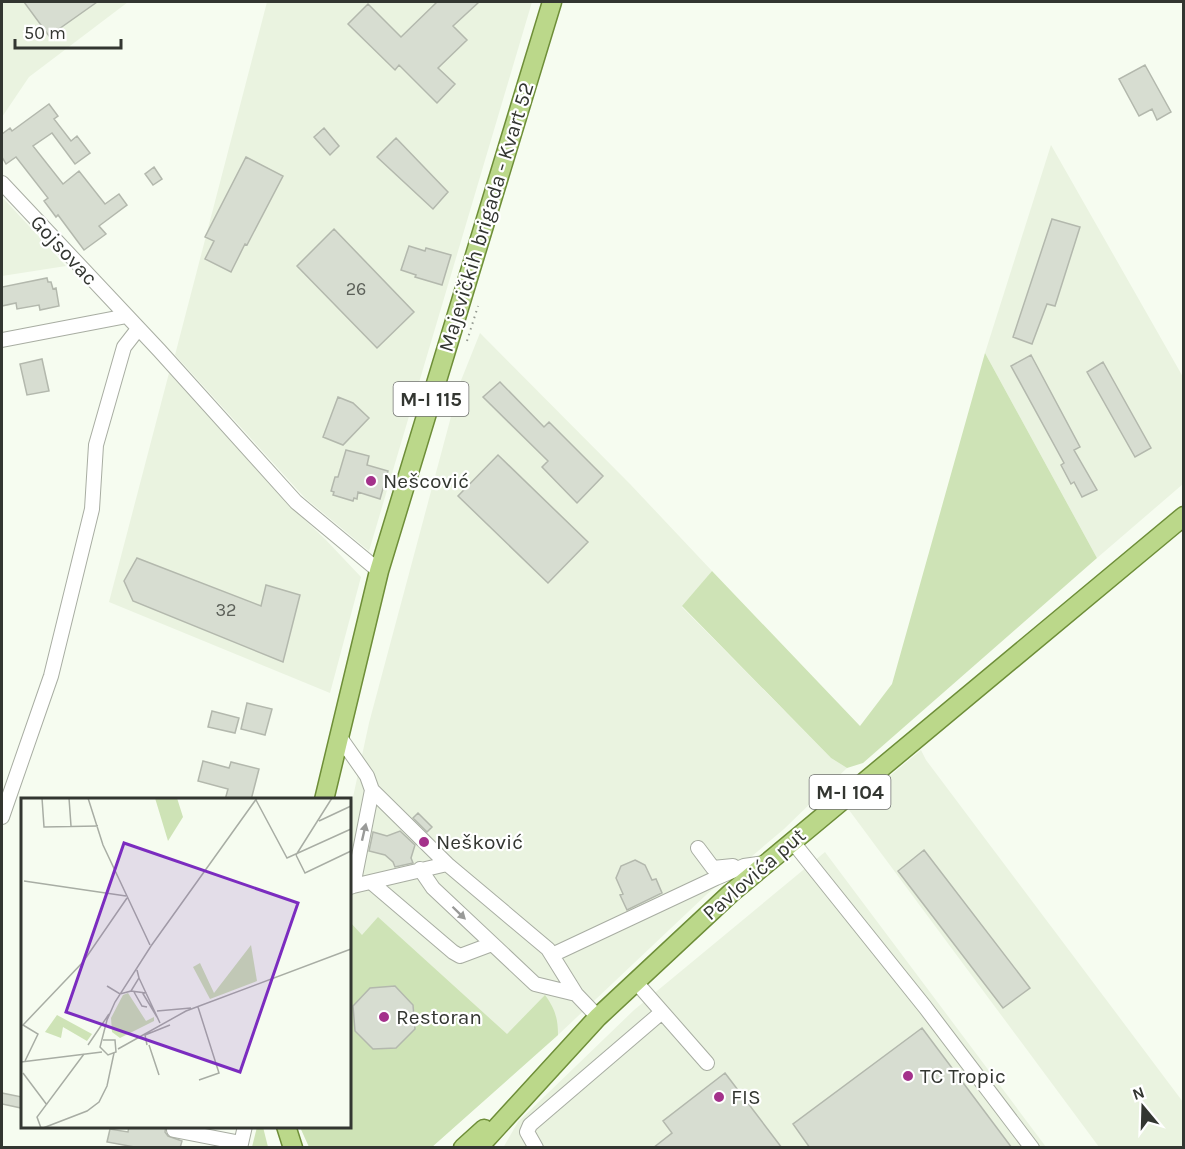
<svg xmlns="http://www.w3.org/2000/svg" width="1185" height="1149" viewBox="0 0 1185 1149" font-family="Karla,sans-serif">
  <rect width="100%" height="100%" fill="#f6fcf0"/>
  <path fill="#eaf3e0" d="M2 2H128L29 77 2 117Z
    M267 2H532L369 551 305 498 175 355Z
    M1051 145 1183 377V484L1097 558 985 353Z
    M4 199 66 266 2 276V200Z
    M480 333 630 484 712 571 682 607 831 758 847 768 784 829 706 895 558 1035 432 1147H309L300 1127 350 1126V811L369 723 460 383Z
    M169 373 283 499 326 540 361 577 330 693 109 602Z
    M921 750 926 760 1183 1102V1147H1099L849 810Z
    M825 852 1046 1147 503 1148 518 1122 634 1010Z"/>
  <path fill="#cee3b6" d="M985 353 1097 558 863 763 847 768 831 758 682 606 712 571 860 726 892 684Z
    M378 917 507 1034 545 995C555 1009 558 1018 558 1035L432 1147H309L300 1127 350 1126V922L362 935Z
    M257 1127H263L268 1147H252Z"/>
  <path fill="#d7ddd1" stroke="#b3b8ad" stroke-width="1.5" d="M24 2H97L49 36Z
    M437 2H479L453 26 467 40 438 68 455 84 437 103 399 65 395 70 348 24 368 4 401 37Z
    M1145 65 1171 112 1157 120 1152 109 1139 116 1119 79Z
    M49 104 58 116 54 119 71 141 77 136 90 153 75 164 52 133 33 146 63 184 79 171 105 204 119 194 127 205 99 226 106 234 84 250 58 215 56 217 44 201 48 198 16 157 6 164 2 157V134L10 128 12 131Z
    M324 128 339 146 330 155 314 137Z
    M396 138 448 192 433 209 377 157Z
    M246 157 283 176 247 245 245 244 231 272 205 259 214 241 205 237Z
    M154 167 162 179 153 185 145 174Z
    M1052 219 1080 227 1055 306 1047 304 1032 344 1013 337Z
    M334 229 414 312 377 348 297 266Z
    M409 246 425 251 426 248 451 255 442 285 415 277 416 275 401 270Z
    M47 278 48 282H51L53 289 56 288 59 306 40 310 39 305 17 309 16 303 2 306V287Z
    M1031 355 1080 447 1074 450 1097 490 1082 497 1074 482 1071 484 1061 465 1064 463 1011 366Z
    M42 359 49 391 27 395 20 364Z
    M1103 362 1151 448 1135 457 1087 372Z
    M500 382 544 427 549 422 603 476 577 503 542 467 548 461 483 397Z
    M338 397 353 403 369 418 343 445 323 437Z
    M346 450 369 456 367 465 388 471 380 499 358 492 357 499 354 498 353 501 333 495 334 492 331 491 335 477H338Z
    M498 455 588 542 548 583 458 496Z
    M137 558 261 606 266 585 300 595 283 662 133 601 124 581Z
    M247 703 272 709 265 735 241 729Z
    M212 711 239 718 235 733 208 727Z
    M203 761 229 768 231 762 259 769 251 800H225L228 789 198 781Z
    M418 813 432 827 427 832 413 818Z
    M400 831 415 845 411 858 413 863 395 867 393 862 385 855 369 851 373 832 387 836Z
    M924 850 1030 988 1003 1008 898 871Z
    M635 860 645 865 652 880 656 879 662 893 627 910 620 895 623 894 616 878 621 866Z
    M395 986 413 1005 415 1029 396 1048 373 1049 355 1031 353 1006 370 988Z
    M922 1028 1012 1148H810L793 1124Z
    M725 1073 782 1148H653L672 1133 663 1121Z
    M2 1093 22 1097 21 1108 2 1104Z
    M129 1126H166L165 1132 168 1136 182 1141 180 1148H140L107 1142 110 1129 128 1132Z"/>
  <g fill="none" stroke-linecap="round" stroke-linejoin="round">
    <g stroke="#a8ada2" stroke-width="16">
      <path id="minor" d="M2 183 159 350 296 502 379 571
        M2 340 127 316
        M339 736 367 776 372 790 353 886 350 887
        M2 817 51 676 92 509 96 445 124 347 138 329
        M792 841 925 1007 1032 1148
        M698 848 713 868 733 866
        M447 864 548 949 576 994 598 1017
        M420 869 433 888 535 984 576 994
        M372 883 453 952 460 956 492 944
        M353 886 447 864 372 790
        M552 955 716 878 744 866 765 863
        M635 981 707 1063
        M174 1130 241 1143
        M240 1148 245 1126
        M536 1148 527 1132 530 1125 662 1012"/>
    </g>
    <g stroke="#6e8e38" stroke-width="21">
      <path id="major" d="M324 800 379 571 552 2
        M286 1126 293 1148
        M463 1148 484 1129
        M478 1148 598 1017 731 893 1184 516"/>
    </g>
    <path stroke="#93988f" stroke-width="2" stroke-dasharray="1.5 4.5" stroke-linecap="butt" d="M467 341 478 306"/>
    <use href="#minor" stroke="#fff" stroke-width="14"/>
    <use href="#major" stroke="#bbd88a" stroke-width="18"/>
  </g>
  <defs><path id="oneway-solid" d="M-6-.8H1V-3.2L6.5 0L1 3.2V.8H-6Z" transform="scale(1.5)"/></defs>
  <g fill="#999a98">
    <use href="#oneway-solid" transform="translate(364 832) rotate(-77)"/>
    <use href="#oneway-solid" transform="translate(459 913) rotate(44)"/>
  </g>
  <g fill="#a4318b" stroke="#fff" stroke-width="2">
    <circle cx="371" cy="481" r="6"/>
    <circle cx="424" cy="842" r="6"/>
    <circle cx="384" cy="1017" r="6"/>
    <circle cx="908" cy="1076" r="6"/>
    <circle cx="719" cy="1097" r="6"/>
  </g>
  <g text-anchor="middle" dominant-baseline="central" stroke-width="4.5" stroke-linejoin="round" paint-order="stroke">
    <g font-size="18" fill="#5c6059">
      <text x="356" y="289">26</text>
      <text x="226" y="610">32</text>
    </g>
    <g fill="#fff" stroke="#70726f" stroke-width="1.5">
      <rect x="393.5" y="382" width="75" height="34" rx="4.5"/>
      <rect x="809.5" y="775" width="81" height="34" rx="4.5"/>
    </g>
    <g font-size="20" font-weight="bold" fill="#333631">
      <text x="431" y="399">M-I 115</text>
      <text x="850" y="792">M-I 104</text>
    </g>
    <g font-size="21" fill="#333631" stroke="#fff">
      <text transform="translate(486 217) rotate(-73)">Majevičkih brigada - Kvart 52</text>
      <text transform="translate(64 250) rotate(47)">Gojsovac</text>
      <text transform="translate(754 874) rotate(-41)">Pavlovića put</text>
    </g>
    <g font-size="21" fill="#333631" stroke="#fff" text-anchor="start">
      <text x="383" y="481">Nešcović</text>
      <text x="436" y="842">Nešković</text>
      <text x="396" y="1017">Restoran</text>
      <text x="920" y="1076">TC Tropic</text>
      <text x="731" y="1097">FIS</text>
    </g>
  </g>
  <g transform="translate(21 798)">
    <rect width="330" height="330" fill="#f6fcf0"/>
    <path d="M134 0H156L162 19 147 43ZM230 147 236 183 189 201 172 169 179 165 193 195ZM107 195 125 223 133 219V223L99 240 91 234 90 220 102 197ZM36 217 71 236 66 243 42 229 40 240 24 234Z" fill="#cee3b6"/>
    <path fill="none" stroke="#a8ada4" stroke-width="1.5" d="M21 0 23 29 77 28M48 0 50 28M67 0 82 47 129 147M235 2 266 60 330 31M298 23 330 8M275 57 284 75 330 53M275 57 311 0M3 83 105 98M86 188 99 196 110 193 118 180 116 172M110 193 125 195 118 180M113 194 121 208 126 209M121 194 136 219M125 195 139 225M177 209 198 275 178 282M136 213 170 210M82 242H94L95 254 87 257 79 249 86 222 94 204 130 148 236 0M67 247 88 216M126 247 124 237 149 227M128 247 138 277M97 251 165 213 330 151M4 263 17 236 2 227 62 164 106 100M0 264 81 254M2 275 26 307M20 330 16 319 63 256M22 330 66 313 78 304 86 288 93 255"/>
    <path fill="#7b2cbf" fill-opacity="0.15" stroke="#7b2cbf" stroke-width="3" d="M103 45 277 105 219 274 45 214Z"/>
    <rect width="330" height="330" fill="none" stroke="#333631" stroke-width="3"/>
  </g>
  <rect width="1185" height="1149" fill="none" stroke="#333631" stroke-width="6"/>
  <g transform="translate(1143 1107) rotate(341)" stroke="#ffffff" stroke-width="4.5" paint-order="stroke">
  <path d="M0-4.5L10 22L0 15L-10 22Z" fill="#333631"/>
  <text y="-9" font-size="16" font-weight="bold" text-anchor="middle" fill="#333631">N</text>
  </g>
  <path d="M15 39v9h106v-9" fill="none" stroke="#333631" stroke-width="3"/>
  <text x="24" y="39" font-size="18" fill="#333631" stroke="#ffffff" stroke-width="4.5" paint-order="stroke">50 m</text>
</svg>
